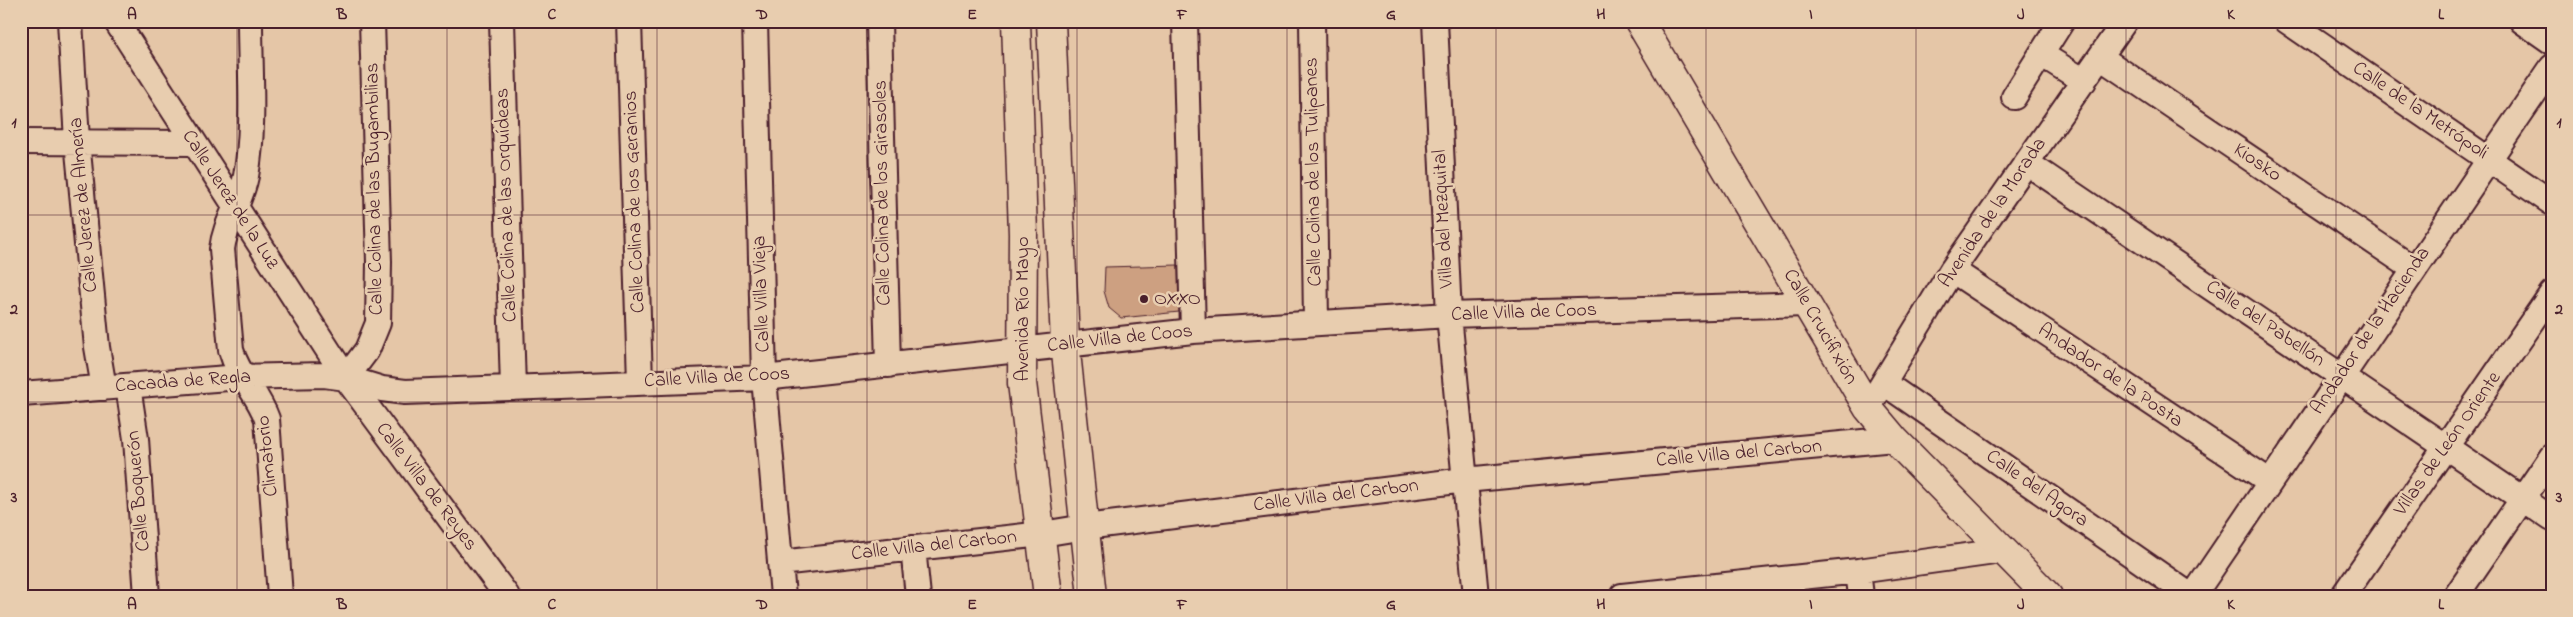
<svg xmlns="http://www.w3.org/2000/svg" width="2573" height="617" viewBox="0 0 2573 617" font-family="'Indie Flower',sans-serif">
  <rect width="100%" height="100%" fill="#e5c6a7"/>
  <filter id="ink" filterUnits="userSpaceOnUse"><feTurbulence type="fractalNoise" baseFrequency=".02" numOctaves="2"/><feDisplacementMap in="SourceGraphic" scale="10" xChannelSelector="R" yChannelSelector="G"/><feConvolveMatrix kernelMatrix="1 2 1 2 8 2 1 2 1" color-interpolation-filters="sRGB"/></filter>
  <g filter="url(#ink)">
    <path fill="#cda081" stroke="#4a1f2b" d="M1178 265 1179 312 1121 318 1109 308 1104 291 1105 267Z"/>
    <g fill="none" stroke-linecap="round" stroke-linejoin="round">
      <g stroke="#4a1f2b" stroke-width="28">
        <path id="minor" d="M70 21 77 141 97 347 104 388
          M116 21 346 378 507 596
          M250 21C250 72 255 126 246 176 241 202 225 223 222 249L231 350C238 376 258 393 267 419L280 596
          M502 21 513 388
          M629 21 640 382
          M755 21 764 378 783 596
          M879 21 888 365
          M1185 21 1193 331
          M1312 21 1316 323
          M1435 21 1449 315 1476 596
          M2287 21 2552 203
          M2522 21 2552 42
          M2041 54 2084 81
          M2100 57 2414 269
          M2014 97 2062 21
          M21 142 193 143
          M2027 163 2552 519
          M1952 270 2269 481
          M346 378 367 350 378 323 379 262 372 21
          M1884 383 2191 596
          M128 386 136 439 147 596
          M21 394 241 377 324 375 346 378 382 389 405 392 764 378 1193 331 1449 315 1807 304
          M1868 408 1952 270 2125 21
          M913 548 918 596
          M780 563 1042 534 1085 527 1465 480 1894 439
          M1858 571 1861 596
          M1622 596 1858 571 2002 551
          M2193 596 2552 67
          M2343 596 2552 293
          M2456 596 2552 456"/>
      </g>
      <g stroke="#4a1f2b" stroke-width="31">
        <path id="tertiary" d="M1016 21 1023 234 1022 383 1048 596
          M1051 21 1065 343 1092 596
          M1639 21 1868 408 1894 439 2048 596"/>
      </g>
      <use href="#minor" stroke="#e8cdaf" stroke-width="24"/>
      <use href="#tertiary" stroke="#e8cdaf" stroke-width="28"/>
    </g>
  </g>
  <path fill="none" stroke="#4a1f2b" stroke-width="1" stroke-opacity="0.55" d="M237 21V596M447 21V596M657 21V596M867 21V596M1077 21V596M1287 21V596M1496 21V596M1706 21V596M1916 21V596M2126 21V596M2336 21V596M21 215H2552M21 402H2552"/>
  <circle fill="#4a1f2b" stroke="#e8cdaf" stroke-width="2" cx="1144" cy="299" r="5"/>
  <g text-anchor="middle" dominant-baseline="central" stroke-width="5" stroke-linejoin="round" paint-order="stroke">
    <g font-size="20" fill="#4a1f2b" stroke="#e8cdaf">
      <text transform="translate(2420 111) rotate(34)">Calle de la Metrópoli</text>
      <text transform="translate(2257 163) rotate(34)">Kiosko</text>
      <text transform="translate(1314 172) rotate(-91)">Calle Colina de los Tulipanes</text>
      <text transform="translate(375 189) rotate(-91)">Calle Colina de las Bugambilias</text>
      <text transform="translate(883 193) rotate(-91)">Calle Colina de los Girasoles</text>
      <text transform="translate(230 200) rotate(57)">Calle Jerez de la Luz</text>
      <text transform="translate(635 202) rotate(-92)">Calle Colina de los Geranios</text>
      <text transform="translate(84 205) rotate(-95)">Calle Jerez de Almería</text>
      <text transform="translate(507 205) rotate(-92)">Calle Colina de las Orquídeas</text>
      <text transform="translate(1993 213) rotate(-56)">Avenida de la Morada</text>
      <text transform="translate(1444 219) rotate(-93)">Villa del Mezquital</text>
      <text transform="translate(762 294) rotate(-92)">Calle Villa Vieja</text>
      <text transform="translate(1023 309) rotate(-90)">Avenida Río Mayo</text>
      <text transform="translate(1524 313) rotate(-2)">Calle Villa de Coos</text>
      <text transform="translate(2265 324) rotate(34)">Calle del Pabellón</text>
      <text transform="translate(1820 327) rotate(60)">Calle Crucifixión</text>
      <text transform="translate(2371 331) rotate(-56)">Andador de la Hacienda</text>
      <text transform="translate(1120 339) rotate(-6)">Calle Villa de Coos</text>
      <text transform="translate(2110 376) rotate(34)">Andador de la Posta</text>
      <text transform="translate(717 378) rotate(-3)">Calle Villa de Coos</text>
      <text transform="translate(183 382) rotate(-4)">Cacada de Regla</text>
      <text transform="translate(2448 444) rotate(-55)">Villas de León Oriente</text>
      <text transform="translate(1739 454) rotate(-5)">Calle Villa del Carbon</text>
      <text transform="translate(268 456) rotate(-96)">Climatorio</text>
      <text transform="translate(426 487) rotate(53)">Calle Villa de Reyes</text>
      <text transform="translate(2037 489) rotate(35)">Calle del Agora</text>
      <text transform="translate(139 491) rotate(-95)">Calle Boquerón</text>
      <text transform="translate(1336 496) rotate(-7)">Calle Villa del Carbon</text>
      <text transform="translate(934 546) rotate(-6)">Calle Villa del Carbon</text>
    </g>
    <g font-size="20" fill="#4a1f2b" stroke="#e8cdaf" text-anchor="start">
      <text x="1154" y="299">OXXO</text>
    </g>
  </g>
  <rect width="2573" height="617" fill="none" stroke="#e8cdaf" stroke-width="55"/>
  <rect x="28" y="28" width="2518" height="562" fill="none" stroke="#4a1f2b" stroke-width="2"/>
  <g font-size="16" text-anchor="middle" font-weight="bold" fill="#4a1f2b">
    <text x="132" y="19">A</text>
    <text x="342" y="19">B</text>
    <text x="552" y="19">C</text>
    <text x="762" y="19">D</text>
    <text x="972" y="19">E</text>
    <text x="1182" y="19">F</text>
    <text x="1391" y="19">G</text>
    <text x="1601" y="19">H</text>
    <text x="1811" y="19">I</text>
    <text x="2021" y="19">J</text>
    <text x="2231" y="19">K</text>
    <text x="2441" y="19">L</text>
    <text x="14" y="127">1</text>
    <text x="2559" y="127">1</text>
    <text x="14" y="314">2</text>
    <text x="2559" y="314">2</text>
    <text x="14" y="502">3</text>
    <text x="2559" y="502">3</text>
    <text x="132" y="609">A</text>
    <text x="342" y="609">B</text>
    <text x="552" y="609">C</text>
    <text x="762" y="609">D</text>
    <text x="972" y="609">E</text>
    <text x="1182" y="609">F</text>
    <text x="1391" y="609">G</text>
    <text x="1601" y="609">H</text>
    <text x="1811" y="609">I</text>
    <text x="2021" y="609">J</text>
    <text x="2231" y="609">K</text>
    <text x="2441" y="609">L</text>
  </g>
</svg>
